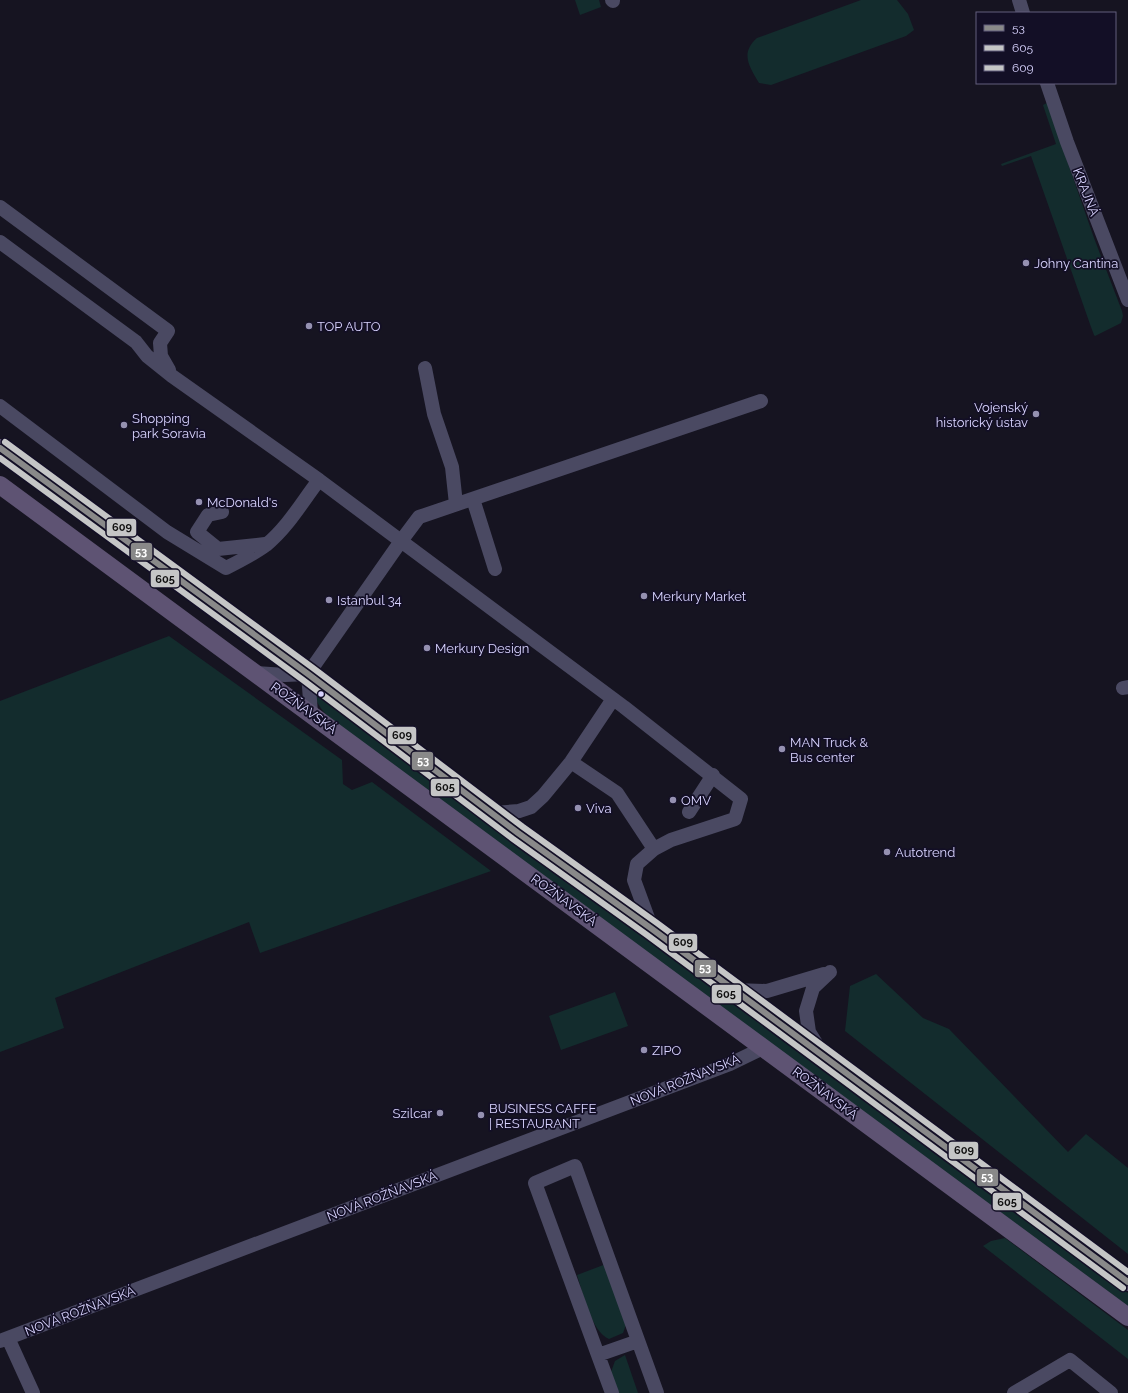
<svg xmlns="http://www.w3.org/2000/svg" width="1128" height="1393" viewBox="0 0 1128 1393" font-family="Raleway,sans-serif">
  <rect width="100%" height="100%" fill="#161421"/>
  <path fill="#132c2d" d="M575 0H599L601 7 580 15Z
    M861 0H897L908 14 914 30 906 36 771 85 759 83C749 66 740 53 757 38Z
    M1047 103 1094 238 1122 311 1123 316 1121 323 1095 336 1094 335 1091 327 1031 156 1002 166 1001 164 1056 144 1043 105Z
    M169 636 342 760 343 784 352 790 372 782 491 871 260 953 249 922 55 998 64 1028 0 1052V701Z
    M313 688 1128 1293V1306L335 723C324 713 315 704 313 688Z
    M876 974 923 1018 949 1029 1068 1152 1086 1134 1128 1168V1254L845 1031 850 986Z
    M615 992 628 1026 561 1050 549 1016Z
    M1005 1238 1128 1330V1359L983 1246 991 1241Z
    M606 1264 627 1322 623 1333 609 1339C591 1331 583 1293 577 1275Z
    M625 1355 638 1393H619L611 1372 615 1361Z"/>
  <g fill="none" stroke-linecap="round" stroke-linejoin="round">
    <path stroke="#4a4962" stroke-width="14" d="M612 0 613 1
      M1019 0 1023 13
      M1047 83 1067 142 1128 300
      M0 207 168 331 160 343 161 356 169 370
      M0 242 136 342 147 356 172 376 319 480 624 707 741 799 735 819 671 840 654 849 637 864 634 880 652 929
      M425 368 434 414 452 467 456 504
      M0 406 167 532 226 568C240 561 254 554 266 545 288 527 302 502 319 480
      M473 499 495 569
      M222 512 208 515 197 532 218 549 265 544
      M256 673 285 675 308 674
      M1123 688 1128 687
      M311 713 308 674 401 541 419 517 761 401
      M571 762 617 793 654 849
      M689 812 713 775
      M494 813 519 811 531 807 543 796 571 762 613 699
      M734 990 767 991 824 974
      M822 1053 809 1032 806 1011 813 988 830 972
      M8 1338 33 1393
      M0 1341 730 1064 763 1048
      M598 1355 535 1183 575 1166 657 1393
      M612 1393 598 1355 638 1341
      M1014 1393 1070 1360 1111 1393"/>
    <path stroke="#5e5373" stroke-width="18" d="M0 448 308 674 518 833 652 929 1128 1282
      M0 485 1128 1317"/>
    <g stroke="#130f26" stroke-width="9">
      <path id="bus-1" d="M0 448 308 674 518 833 652 929 1128 1282"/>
    </g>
    <g stroke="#130f26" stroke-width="9">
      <path id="bus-2" d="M0 458 303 680 513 839 647 935 1123 1288"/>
    </g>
    <g stroke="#130f26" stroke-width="9">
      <path id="bus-3" d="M5 442 313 668 523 827 657 923 1128 1272"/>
    </g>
    <use href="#bus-1" stroke="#898989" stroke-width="6"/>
    <use href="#bus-2" stroke="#c5c6c6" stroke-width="6"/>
    <use href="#bus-3" stroke="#c5c6c6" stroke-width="6"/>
  </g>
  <g fill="#9591b1" stroke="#130f26" stroke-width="1.5">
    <circle cx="1026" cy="263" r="4"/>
    <circle cx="309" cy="326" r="4"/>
    <circle cx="1036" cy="414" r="4"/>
    <circle cx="124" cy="425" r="4"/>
    <circle cx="199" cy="502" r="4"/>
    <circle cx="644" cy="596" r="4"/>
    <circle cx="329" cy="600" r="4"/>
    <circle cx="427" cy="648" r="4"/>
    <circle cx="782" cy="749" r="4"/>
    <circle cx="673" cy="800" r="4"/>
    <circle cx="578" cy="808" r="4"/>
    <circle cx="887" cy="852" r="4"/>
    <circle cx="644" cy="1050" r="4"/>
    <circle cx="440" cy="1113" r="4"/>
    <circle cx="481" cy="1115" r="4"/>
  </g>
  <circle fill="#d9d4ff" stroke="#130f26" stroke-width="1.5" cx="321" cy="694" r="3.5"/>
  <g text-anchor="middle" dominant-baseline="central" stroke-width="3.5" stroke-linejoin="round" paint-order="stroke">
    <g font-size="13" fill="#d9d4ff" stroke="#130f26">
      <text transform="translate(1086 192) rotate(69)">KRAJNÁ</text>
      <text transform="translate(304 708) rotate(36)">ROŽŇAVSKÁ</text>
      <text transform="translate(564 900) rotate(36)">ROŽŇAVSKÁ</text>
      <text transform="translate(685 1080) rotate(-22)">NOVÁ ROŽŇAVSKÁ</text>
      <text transform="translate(825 1093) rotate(37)">ROŽŇAVSKÁ</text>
      <text transform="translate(382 1196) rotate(-21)">NOVÁ ROŽŇAVSKÁ</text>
      <text transform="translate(80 1311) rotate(-21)">NOVÁ ROŽŇAVSKÁ</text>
    </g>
    <g font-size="13" fill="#d9d4ff" stroke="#130f26" text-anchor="start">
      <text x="1034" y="263">Johny Cantina</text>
      <text x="317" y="326">TOP AUTO</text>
      <text x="1028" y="407" text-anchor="end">Vojenský<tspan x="1028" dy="15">historický ústav</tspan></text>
      <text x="132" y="418">Shopping<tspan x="132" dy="15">park Soravia</tspan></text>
      <text x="207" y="502">McDonald's</text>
      <text x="652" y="596">Merkury Market</text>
      <text x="337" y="600">Istanbul 34</text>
      <text x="435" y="648">Merkury Design</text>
      <text x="790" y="742">MAN Truck &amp;<tspan x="790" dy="15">Bus center</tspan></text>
      <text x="681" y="800">OMV</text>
      <text x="586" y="808">Viva</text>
      <text x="895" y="852">Autotrend</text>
      <text x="652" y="1050">ZIPO</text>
      <text x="489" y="1108">BUSINESS CAFFE<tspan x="489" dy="15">| RESTAURANT</tspan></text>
      <text x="432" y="1113" text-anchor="end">Szilcar</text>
    </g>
  </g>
  <g stroke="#130f26" stroke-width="1.5">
    <rect x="106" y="518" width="31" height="19" rx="4" fill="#c5c6c6"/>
    <rect x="130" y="542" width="23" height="19" rx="4" fill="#898989"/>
    <rect x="150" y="569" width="30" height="19" rx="4" fill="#c5c6c6"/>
    <rect x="387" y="726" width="30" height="19" rx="4" fill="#c5c6c6"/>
    <rect x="411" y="751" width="23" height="20" rx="4" fill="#898989"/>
    <rect x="430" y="778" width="30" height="19" rx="4" fill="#c5c6c6"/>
    <rect x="668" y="933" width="30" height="19" rx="4" fill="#c5c6c6"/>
    <rect x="694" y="959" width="23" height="19" rx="4" fill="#898989"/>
    <rect x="711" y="984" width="31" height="20" rx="4" fill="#c5c6c6"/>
    <rect x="948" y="1141" width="31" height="19" rx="4" fill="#c5c6c6"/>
    <rect x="976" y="1168" width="23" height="19" rx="4" fill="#898989"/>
    <rect x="992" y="1192" width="30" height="19" rx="4" fill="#c5c6c6"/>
  </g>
  <g font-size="11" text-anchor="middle" font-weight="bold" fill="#fff">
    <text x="141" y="556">53</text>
    <text x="423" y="765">53</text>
    <text x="705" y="972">53</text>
    <text x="987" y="1181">53</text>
  </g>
  <g font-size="11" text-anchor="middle" font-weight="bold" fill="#111">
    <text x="122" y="531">609</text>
    <text x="165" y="583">605</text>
    <text x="402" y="739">609</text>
    <text x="445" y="791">605</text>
    <text x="683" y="946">609</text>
    <text x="726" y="998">605</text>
    <text x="964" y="1154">609</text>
    <text x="1007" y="1206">605</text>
  </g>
  <rect x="976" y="12" width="140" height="72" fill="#130f26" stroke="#625e7d"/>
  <rect x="984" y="25" width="20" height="6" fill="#898989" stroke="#625e7d"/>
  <text x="1012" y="32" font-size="12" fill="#d9d4ff">53</text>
  <rect x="984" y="45" width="20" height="6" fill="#c5c6c6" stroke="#625e7d"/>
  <text x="1012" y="52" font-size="12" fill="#d9d4ff">605</text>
  <rect x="984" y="65" width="20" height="6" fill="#c5c6c6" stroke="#625e7d"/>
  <text x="1012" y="72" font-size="12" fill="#d9d4ff">609</text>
</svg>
